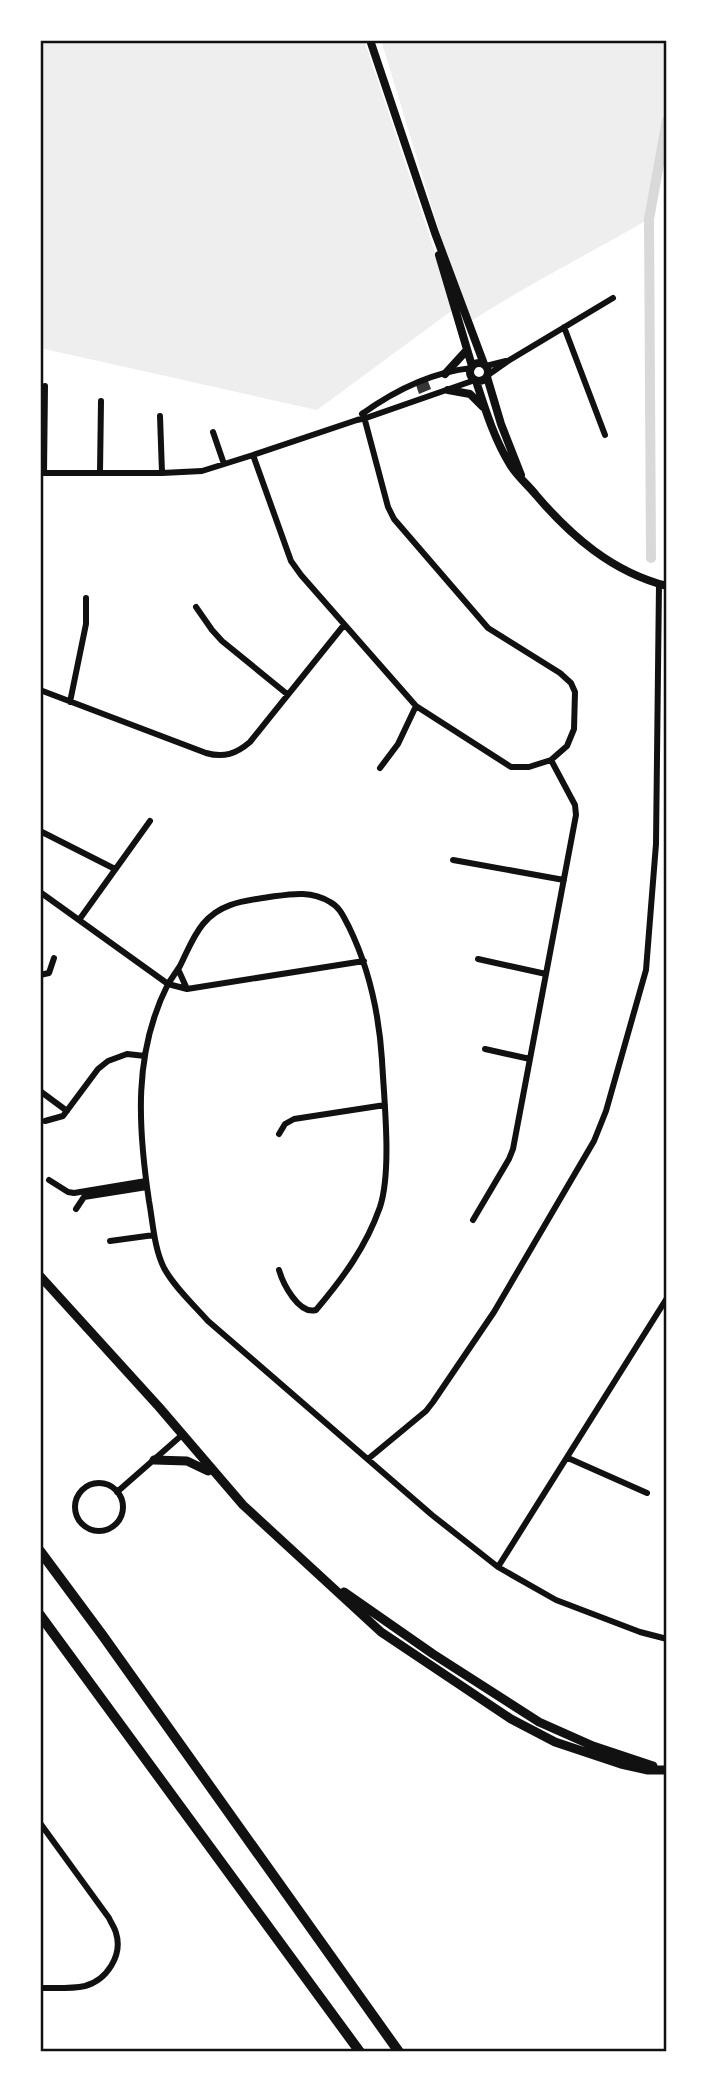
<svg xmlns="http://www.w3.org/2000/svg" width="707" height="2092" viewBox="0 0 707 2092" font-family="Mulish,sans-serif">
  <rect width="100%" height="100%" fill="#fff"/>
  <path fill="#eee" d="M40 40H364L454 309 317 410 40 348Z
    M381 40H667V120L649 219C590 253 529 284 471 321L451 270Z"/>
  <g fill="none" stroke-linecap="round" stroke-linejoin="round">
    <path stroke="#d9d9d9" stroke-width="10" d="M651 558 649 219 667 120"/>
  </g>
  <path fill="#353535" d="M428 381 431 389 419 394 416 385Z"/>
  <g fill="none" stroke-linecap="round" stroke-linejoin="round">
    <path stroke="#111" stroke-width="6" d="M564 327 605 435
      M486 366 506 361
      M488 375 508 361 613 298
      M362 414C394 391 432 372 472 368
      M160 416 162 473
      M213 432 224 464
      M253 455 291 561 301 575 416 706 511 767H529L551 760 567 746 574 729 575 692 571 683 560 673 488 628 394 519 388 507 363 413
      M100 472 101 401
      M40 473H162L202 471 253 455 357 420 366 418 475 380
      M44 473 45 386
      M196 607 212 630 222 641 287 694
      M40 690 206 753C224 758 236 754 250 742L344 625
      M70 702 86 624V598
      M380 768 398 744 416 706
      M40 831 115 869
      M453 860 564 880
      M40 892 168 984 187 989 364 961
      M79 920 150 821
      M478 959 546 974
      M178 969 187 989
      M40 975 49 973 54 958
      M485 1049 530 1059
      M40 1091 67 1111
      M45 1121 63 1116 98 1069 108 1061 127 1054 145 1056
      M279 1134 285 1124 294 1119 385 1105
      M49 1180 68 1192 74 1193 146 1181
      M76 1209 84 1197 147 1187
      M473 1220 509 1159 513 1149 576 815 575 805 551 760
      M110 1241 154 1235
      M279 1270C283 1284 299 1315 316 1310 343 1278 366 1247 380 1207 392 1170 384 1100 382 1060 379 1014 369 968 349 927 344 918 340 907 330 902 311 890 291 894 269 897 244 901 220 903 203 924 193 936 187 952 180 966 176 972 172 978 168 984 133 1053 138 1127 149 1201 153 1223 154 1248 164 1268 175 1288 193 1304 208 1321L432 1515 498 1567 556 1600 640 1632 667 1639
      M568 1458 647 1493
      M368 1459 426 1411 433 1402 494 1312 594 1141 606 1111 646 970 656 844 659 584
      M75 1507a24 24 0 1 1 48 0a24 24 0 1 1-48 0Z
      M117 1492 182 1435
      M498 1567 667 1298
      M40 1823 109 1918C111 1923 115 1928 116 1933 123 1955 107 1980 85 1986 71 1989 55 1988 40 1988"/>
    <path stroke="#111" stroke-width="8" d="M370 40 435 233 484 364
      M439 255 472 366
      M470 372a9 9 0 1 1 18 0a9 9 0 1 1-18 0Z
      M445 374 466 351
      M487 377 501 424 521 475
      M476 381C485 409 495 441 511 466 517 476 528 485 536 495 571 536 612 572 667 586
      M448 390 470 394 483 407"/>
    <path stroke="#111" stroke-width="9" d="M40 1276 159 1407 243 1505 381 1632 511 1719 555 1742 621 1764 648 1770H664
      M154 1460 187 1461 208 1471
      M344 1592 433 1654 539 1722 593 1746 653 1766"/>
    <path stroke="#111" stroke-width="10" d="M40 1551 103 1636 399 2052
      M40 1615 360 2052"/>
  </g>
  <rect width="707" height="2092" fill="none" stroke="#ffffff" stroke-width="84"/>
  <rect x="42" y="42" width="623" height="2008" fill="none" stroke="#111" stroke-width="2.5"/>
</svg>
